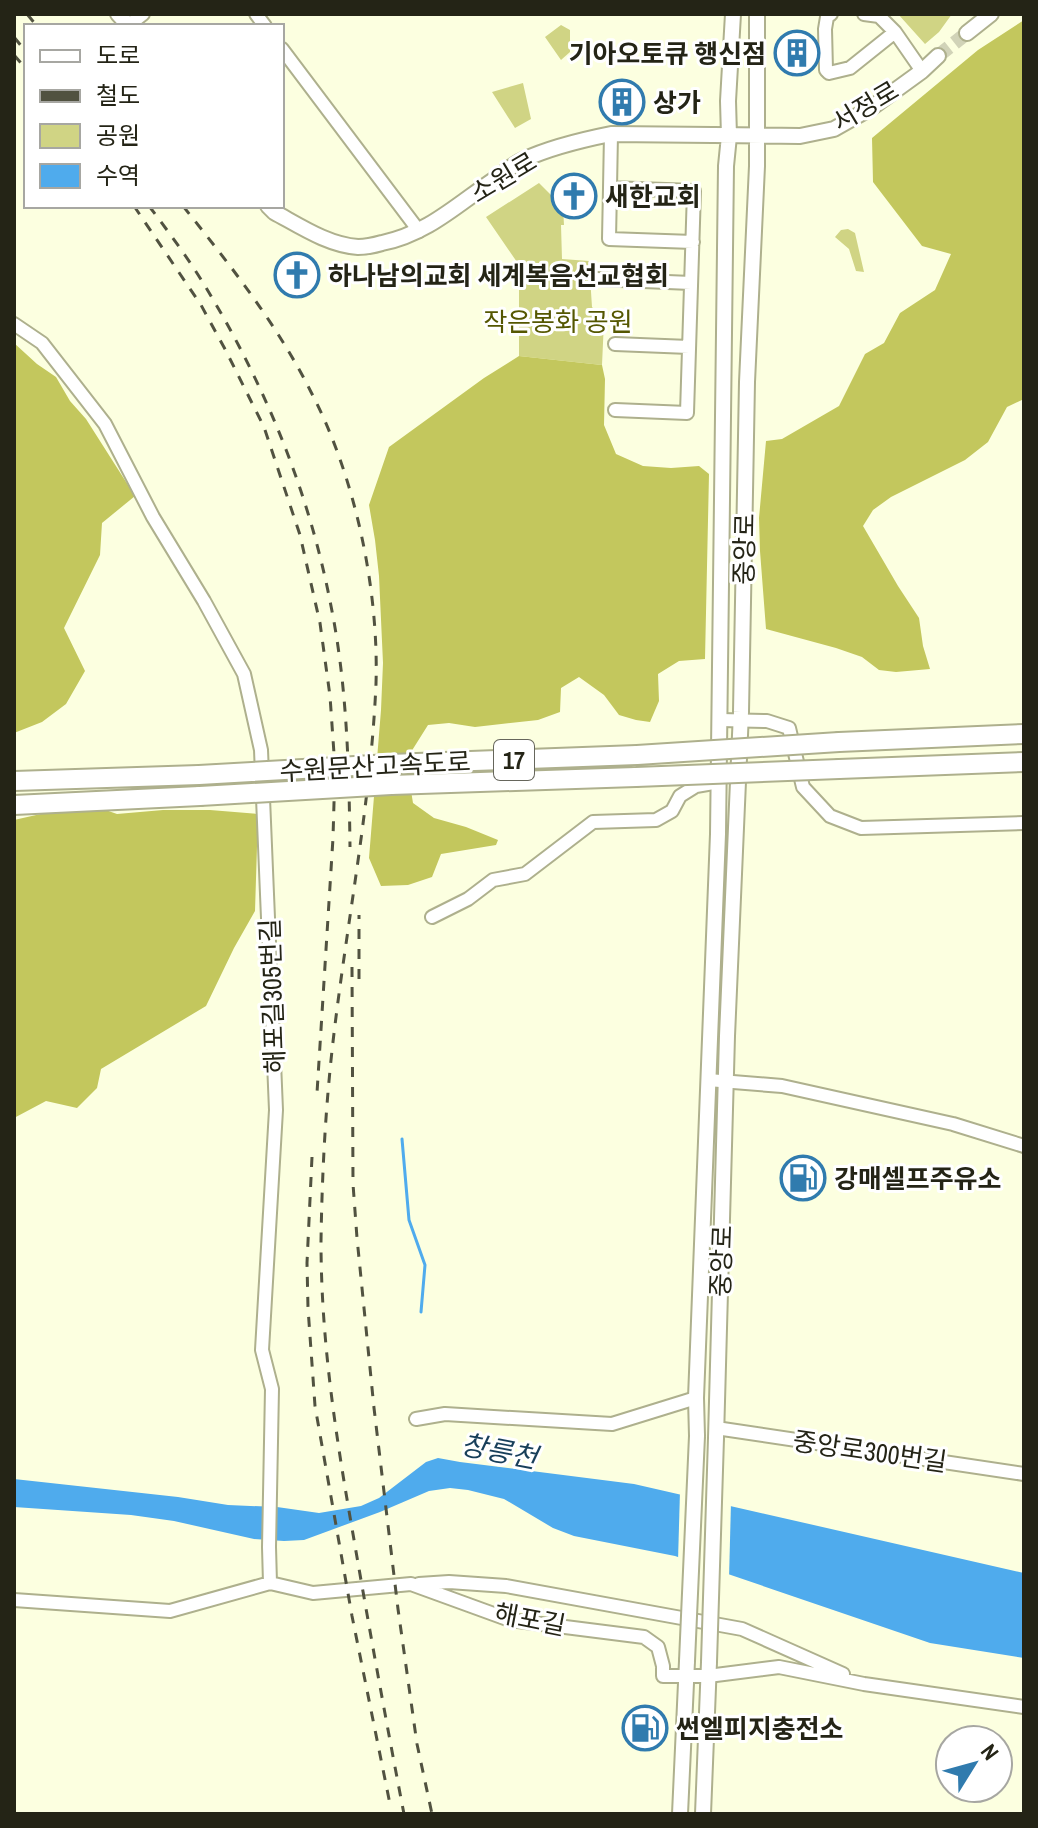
<svg xmlns="http://www.w3.org/2000/svg" width="1038" height="1828" viewBox="0 0 1038 1828" font-family="'Archivo Narrow','Noto Sans KR',sans-serif">
  <rect width="100%" height="100%" fill="#fcffe0"/>
  <path fill="#d0d484" d="M898 14H952L939 32 925 44Z
    M561 25 570 30V52L561 60 545 37Z
    M523 83 531 119 515 128 492 92Z
    M539 183 563 207 564 225H561L562 259 589 261 592 307 604 321 602 365 519 356V265L486 217Z
    M848 229 855 233 864 272 856 271 849 249 835 237 841 230Z"/>
  <path fill="#c3c75d" d="M1024 20V399L1007 407 988 442 965 460 891 497 873 510 863 526 898 586 919 618 923 646 930 669 896 672 879 670 862 657 836 648 766 629 760 551 759 518 766 441 782 439 839 406 865 354 884 343 900 313 935 290 951 254 922 246 873 182 872 138 978 50Z
    M14 343 37 364 56 377 70 401 86 419 135 496 102 523 100 555 64 628 85 671 66 704 42 722 14 733Z
    M519 356 602 365 605 379 604 425 616 454 643 466 671 468 699 466 709 474 705 659 679 661 658 674 659 701 650 722 636 720 619 715 604 695 579 677 561 688 560 712 538 720 475 727 449 723 428 725 406 760 413 803 434 818 466 827 498 840 496 845 441 854 432 877 408 885 381 886 369 858 381 710 383 663 379 576 375 540 369 505 389 447 484 378Z
    M97 807 117 814 163 810H210L258 814 255 911 234 948 206 1006 101 1069 97 1088 77 1108 46 1101 14 1118V820L54 811Z"/>
  <path fill="#4fabed" d="M438 1458 460 1462 634 1484 1024 1573V1658L930 1643 675 1556 574 1536 553 1528 504 1499 468 1490 450 1488 429 1491 380 1512 304 1540 284 1541 254 1539 174 1521 131 1515 14 1507V1479L178 1497 228 1505 277 1507 319 1513 361 1506 379 1498 426 1462Z"/>
  <path fill="#fcffe0" d="M680 1491 731 1502 729 1579 678 1561Z"/>
  <g fill="none" stroke-linecap="round" stroke-linejoin="round">
    <path stroke="#4fabed" stroke-width="3" d="M402 1139 409 1220 425 1265 421 1312"/>
    <path stroke="#d1d3b8" stroke-width="14" stroke-dasharray="14 7" stroke-linecap="butt" d="M938 56 967 33"/>
    <g stroke="#aeb08d" stroke-width="16">
      <path id="minor" d="M256 14 265 26
        M831 14 827 17 825 29 826 70 829 73 850 68 895 32
        M864 14 879 16 895 32 922 71
        M129 25 143 14
        M282 49 419 231
        M611 134 610 188 694 191 687 413 615 410
        M610 188 609 239 693 242
        M596 279 691 283
        M14 324 42 343 105 424 153 517 204 601 244 674 261 750 276 1110 262 1350 272 1389 269 1547 270 1583
        M615 344 689 347
        M720 720 767 721 789 728 803 787 830 816 861 828 1024 823
        M432 917 468 899 493 880 525 874 593 822 656 820 672 811 680 796 696 786 719 782
        M708 1080 782 1086 953 1124 1024 1146
        M416 1419 445 1414 612 1424 696 1398
        M716 1428 1024 1474
        M419 1584 449 1582 506 1586 742 1629 843 1674
        M14 1600 170 1611 270 1583 313 1593 411 1584 510 1620 644 1637 658 1647 663 1666V1676H708L779 1667 864 1684 1024 1707"/>
    </g>
    <g stroke="#aeb08d" stroke-width="18">
      <path id="major" d="M118 14 129 26
        M967 33 991 14
        M268 206 274 212C300 226 328 245 358 247 366 247 375 245 382 243 428 234 460 202 498 177 506 171 514 164 523 160 551 147 581 140 611 134L800 136 834 129 871 108 922 71 938 56
        M697 1436 696 1398 718 834 726 166 729 136 728 101 733 14
        M716 1438 727 1036 741 712 747 382 757 166V14
        M680 1814 687 1661
        M703 1814 709 1662"/>
    </g>
    <g stroke="#aeb08d" stroke-width="22">
      <path id="highway" d="M839 742 1024 734
        M390 764 637 755
        M839 769 1024 762
        M14 781 199 775
        M391 785 636 777
        M14 805 200 796"/>
    </g>
    <use href="#minor" stroke="#fff" stroke-width="12"/>
    <use href="#major" stroke="#fff" stroke-width="14"/>
    <use href="#highway" stroke="#fff" stroke-width="18"/>
    <path stroke="#515240" stroke-width="3" stroke-dasharray="10 10" stroke-linecap="butt" d="M27 14 37 26
      M14 37 26 52
      M14 55 26 69
      M134 206 201 305 226 351 264 427 300 535 320 623 330 696 335 768 333 838 317 1093
      M149 206C171 235 193 265 211 296 268 392 310 496 331 606 347 685 349 767 350 847
      M183 206C230 265 277 324 311 392 355 476 379 589 376 684 371 798 349 911 335 1025 326 1097 322 1170 321 1242 321 1341 336 1437 353 1534 369 1627 386 1721 404 1814
      M352 967 353 1184 357 1238 374 1408 398 1609 417 1744 432 1814
      M359 979V915
      M312 1157 307 1263 308 1308 315 1406 352 1616 391 1809"/>
    <g stroke="#aeb08d" stroke-width="18" stroke-linecap="butt">
      <path id="major-bridge" d="M687 1661 697 1436
        M709 1662 716 1438"/>
    </g>
    <g stroke="#aeb08d" stroke-width="22" stroke-linecap="butt">
      <path id="highway-bridge" d="M637 755 839 742
        M199 775 390 764
        M636 777 839 769
        M200 796 391 785"/>
    </g>
    <use href="#major-bridge" stroke="#fff" stroke-width="14"/>
    <use href="#highway-bridge" stroke="#fff" stroke-width="18"/>
  </g>
  <defs>
    <g id="building-ring" transform="scale(2.3)"><circle r="9.5" fill="#fff" stroke="#307bae" stroke-width="1.5"/><path d="M-4-6H4V6H1V3H-1V6H-4ZM-2.5-4.3h1.7v1.8h-1.7ZM.8-4.3h1.7v1.8H.8ZM-2.5-1h1.7V.8h-1.7ZM.8-1h1.7V.8H.8Z" fill="#307bae"/></g>
    <g id="church-ring" transform="scale(2.3)"><circle r="9.5" fill="#fff" stroke="#307bae" stroke-width="1.5"/><path d="M-1.2-6h2.4v3.5h3.3v2.4h-3.3V6h-2.4V-.1h-3.3v-2.4h3.3Z" fill="#307bae"/></g>
    <g id="fuel-ring" transform="scale(2.3)"><circle r="9.5" fill="#fff" stroke="#307bae" stroke-width="1.5"/><path d="M-5.5-6h7V0h2V4h1.3V-2.5L3-4.5l.8-.8L6-3V5H2.5V1h-1V6h-7ZM-4.2-4.7v3.2H.2V-4.7Z" fill="#307bae"/></g>
  </defs>
  <g fill-rule="evenodd">
    <use href="#building-ring" x="797" y="53"/>
    <use href="#building-ring" x="622" y="102"/>
    <use href="#church-ring" x="574" y="196"/>
    <use href="#church-ring" x="297" y="275"/>
    <use href="#fuel-ring" x="803" y="1178"/>
    <use href="#fuel-ring" x="645" y="1728"/>
  </g>
  <g text-anchor="middle" dominant-baseline="central" stroke-width="6" stroke-linejoin="round" paint-order="stroke">
    <rect fill="#fff" stroke="#66665c" stroke-width="2" x="494" y="740" width="40" height="40" rx="6"/>
    <g font-size="24" font-weight="bold" fill="#242416">
      <text x="514" y="760">17</text>
    </g>
    <g font-size="26" font-weight="bold" fill="#242416" stroke="#fff" text-anchor="start">
      <text x="766" y="53" text-anchor="end">기아오토큐 행신점</text>
      <text x="653" y="102">상가</text>
      <text x="605" y="196">새한교회</text>
      <text x="328" y="275">하나남의교회 세계복음선교협회</text>
      <text x="834" y="1178">강매셀프주유소</text>
      <text x="676" y="1728">썬엘피지충전소</text>
    </g>
    <g font-size="26" fill="#242416" stroke="#fff">
      <text transform="translate(865 106) rotate(-31)">서정로</text>
      <text transform="translate(503 177) rotate(-31)">소원로</text>
      <text transform="translate(744 549) rotate(-89)">중앙로</text>
      <text transform="translate(375 766) rotate(-3)">수원문산고속도로</text>
      <text transform="translate(272 996) rotate(-92)">해포길305번길</text>
      <text transform="translate(721 1261) rotate(-88)">중앙로</text>
      <text transform="translate(870 1451) rotate(8)">중앙로300번길</text>
      <text transform="translate(530 1619) rotate(11)">해포길</text>
    </g>
    <g font-size="26" fill="#555702" stroke="#fff">
      <text x="558" y="321">작은봉화 공원</text>
    </g>
    <g font-size="28" font-style="italic" fill="#183f5a" stroke="#fff">
      <text transform="translate(499 1451) rotate(11)">창릉천</text>
    </g>
  </g>
  <rect width="1038" height="1828" fill="none" stroke="#242416" stroke-width="32"/>
  <rect x="24" y="24" width="260" height="184" fill="#ffffff" stroke="#a7a7a2" stroke-width="2"/>
  <rect x="40" y="50" width="40" height="12" fill="#ffffff" stroke="#a7a7a2" stroke-width="2"/>
  <text x="96" y="64" font-size="24" fill="#242416">도로</text>
  <rect x="40" y="90" width="40" height="12" fill="#515240" stroke="#a7a7a2" stroke-width="2"/>
  <text x="96" y="104" font-size="24" fill="#242416">철도</text>
  <rect x="40" y="124" width="40" height="24" fill="#d0d484" stroke="#a7a7a2" stroke-width="2"/>
  <text x="96" y="144" font-size="24" fill="#242416">공원</text>
  <rect x="40" y="164" width="40" height="24" fill="#4fabed" stroke="#a7a7a2" stroke-width="2"/>
  <text x="96" y="184" font-size="24" fill="#242416">수역</text>
  <g transform="translate(974 1764) rotate(53)"><circle r="38" fill="#ffffff" stroke="#a7a7a2" stroke-width="2"/>
  <path d="M0-6L14 30L0 20L-14 30Z" fill="#307bae"/>
  <text y="-12" font-size="22" font-weight="bold" text-anchor="middle" fill="#242416">N</text>
  </g>
</svg>
